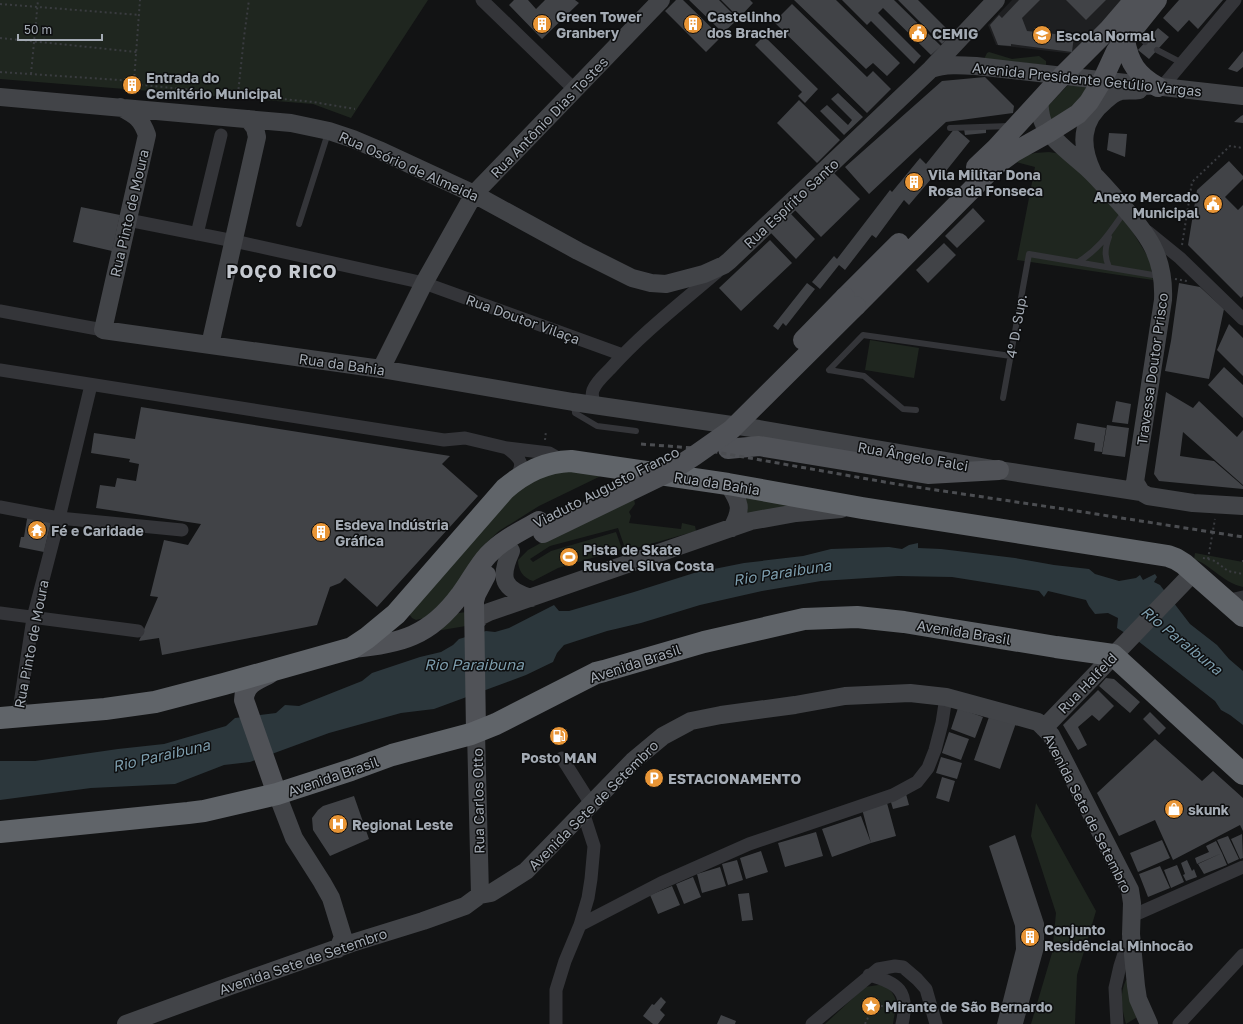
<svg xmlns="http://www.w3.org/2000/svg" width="1243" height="1024" viewBox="0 0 1243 1024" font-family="'Golos Text',sans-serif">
  <rect width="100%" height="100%" fill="#121314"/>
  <path fill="#1e1f21" d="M1012 0H1123L1075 54 996 45 988 25Z"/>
  <path fill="#1f261f" d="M0 0H428L351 118 313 104 0 79Z
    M989 52 1012 59 1039 56 1046 61V65L984 59 987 53Z
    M1071 85 1088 87 1078 103 1054 121 1048 117V106L1067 86Z
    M1049 152 1061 154 1075 165 1129 226 1150 260 1153 280 1017 260 1035 167 1008 160 1035 153Z
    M870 340 919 348 914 378 865 370Z
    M555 469 607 473 539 506 499 531 484 545 451 597 424 618 416 620 412 618 409 614 515 487Z
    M739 492 810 504 745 516Z
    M634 499 635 504 629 512 631 516 629 523 681 529 682 523 695 526 696 531 626 551 618 528 550 546 530 559 533 562 551 551 616 532 622 549 558 568 533 581C523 578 518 570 518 560L528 550 548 539Z
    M1195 553 1243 562V587C1224 583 1212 566 1194 559Z
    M466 612V626L436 631 452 614Z
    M1036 803 1096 911 1077 975 1075 1024H1031L1052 953 1056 913 1031 836Z
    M1126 980H1129L1139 1016 1126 1024C1122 1010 1119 994 1126 980Z
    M885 984C901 1002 896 1002 893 1024H825L865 987Z"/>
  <path fill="#2c373c" d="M918 543V548L941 549 1015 558 1054 565 1089 569 1095 574 1119 581 1136 578 1140 575 1143 580 1155 574 1157 577 1154 582 1160 585 1190 624 1217 645 1229 659 1243 671V725L1230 715 1221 710 1215 701 1138 641 1117 628 1118 618 1108 613 1095 614 1089 606 1086 600 1048 591 1044 597 1039 591 952 577 898 576 821 581 762 591 700 605 641 623 607 631 564 645 557 653 553 662 526 675 434 709 401 713 329 733 250 762 224 765 175 784 91 788 0 800V761H35L118 749 164 744 226 726 235 718 276 713 285 705 299 706 362 681 372 673 420 657 441 652 453 645 459 639 486 631 495 632 509 628 554 605 559 611H569L634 592 694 573 744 563 803 556 831 549 889 547 902 549 909 545Z"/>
  <path fill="#414347" d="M514 0H528L536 9 545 0H575L579 3 542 39 509 5Z
    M676 0H683L721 37 706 52 665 11Z
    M689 0H719L738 19 723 33Z
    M721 0H750L753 3 739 18Z
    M794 0H836L900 63 887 76 873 63 866 69Z
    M842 0H894L941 46 931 55 883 8 878 13 921 56 914 64 871 21 867 25Z
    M898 0H918L952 34 942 44Z
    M1019 0H1040L1022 18 1027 31 1074 36 1072 52 1011 44V46L998 45 990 25 999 15 1002 18Z
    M1066 0H1106L1086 20Z
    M1179 0H1223L1198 29 1189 20 1178 32 1163 18Z
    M792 4 867 77 873 71 891 89 867 113 774 22Z
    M1158 28 1169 37 1149 59 1138 50Z
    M764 36 818 89 805 103 798 96 802 92 755 45Z
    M1243 51V67L1237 72 1228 69Z
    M129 76 138 77 136 94 127 93Z
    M985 77 1014 106 1013 113 946 122 869 194 845 167 942 81Z
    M838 93 863 117 844 135 820 111 827 105 848 125 852 120 831 99Z
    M799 100 840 140 817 163 777 123Z
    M1243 115V123L1234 122 1241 116Z
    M986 126V133L965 135 964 129Z
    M955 128 970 141 942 176 937 172 909 205 904 200 876 238 872 235 845 270 839 265 820 289 812 282 834 256 837 259 890 190 892 192 920 158 926 164Z
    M1109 133 1127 134 1125 157 1107 150Z
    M1229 161 1243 176V179L1225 197 1238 210 1243 205V296L1241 298 1188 245 1197 190Z
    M832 171 860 199 821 237 794 209Z
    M81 207 120 215 112 251 73 242Z
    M973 208 985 221 957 248 945 236Z
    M790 213 815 239 796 259 770 232Z
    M770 240 792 263 741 311 719 288Z
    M944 243 956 255 928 283 916 270Z
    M807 283 815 289 786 326 783 323 778 330 773 326Z
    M1179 283 1200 287 1224 309 1209 379 1165 371 1171 341Z
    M1229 324 1243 338V376L1217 350Z
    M1224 367 1243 385V418L1208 385Z
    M1166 392 1193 408 1199 401 1237 437 1243 430V485L1183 432 1180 456 1214 461 1243 486V489L1159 481 1154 474Z
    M1116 401 1131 404 1128 424 1112 422Z
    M141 407 450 456 442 464 478 496 377 607 345 578 340 583 330 587 317 625 162 655 159 638 139 641 158 597 150 596 164 540 188 545 201 524 96 508 100 485 115 487 117 478 136 481 139 464 129 462 130 459 91 453 94 433 135 439Z
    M1077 423 1106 428 1102 452 1094 451 1095 443 1074 439Z
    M1107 425 1129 428 1125 457 1102 454Z
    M28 513 51 522 44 552 19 547 21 537H24Z
    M1106 678 1114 679 1140 702 1130 713 1099 686Z
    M1098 690 1114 706 1099 721 1092 715 1078 727 1087 745 1078 750 1063 725Z
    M958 708 983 717 975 738 951 729Z
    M1150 712 1166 728 1159 735 1143 719Z
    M990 714 1016 723 1000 769 974 760Z
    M949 732 969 739 961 760 942 753Z
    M1155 739 1202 781 1213 771 1243 798V831L1240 825 1173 860 1155 820 1119 836 1097 793Z
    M941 757 962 763 957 779 936 773Z
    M942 777 955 781 949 802 936 798Z
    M906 794 909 805 893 809 890 799Z
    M354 796 369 839 330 856 313 830 312 818 318 810 323 806Z
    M887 803 896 836 871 843 862 809Z
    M861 816 871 843 832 857 822 829Z
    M816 832 823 856 785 867 778 843Z
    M1242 834 1243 858 1240 859 1231 839Z
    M1015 835 1044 923V948L1023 1024H997L1016 949 1015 926 989 846Z
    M1228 836 1239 859 1228 864 1217 840Z
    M1162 840 1170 858 1138 872 1130 853Z
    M1216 841 1222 853 1197 864 1195 858 1209 852 1206 846Z
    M761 851 768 872 746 879 740 858Z
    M1222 853 1227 865 1204 874 1198 864Z
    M737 860 743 880 728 885 722 864Z
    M1187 860 1192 871 1194 869 1197 877 1186 881 1183 875 1185 874 1181 863Z
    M1177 865 1184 882 1171 888 1164 870Z
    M1160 866 1170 888 1148 897 1139 874Z
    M720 867 726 886 702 893 697 874Z
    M693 877 701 897 684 904 676 884Z
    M672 886 680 905 658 914 650 895Z
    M749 893 753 920 742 921 738 894Z
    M661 997 666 1002 660 1010 665 1015 658 1024H653L643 1016 652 1004 654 1005Z
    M721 1015 736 1021 735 1024H717Z"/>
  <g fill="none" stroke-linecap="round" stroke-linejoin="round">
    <path stroke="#3a3c40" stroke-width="2" stroke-dasharray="2 3" stroke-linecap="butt" d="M0 4 140 15
      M0 38 137 52
      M0 72 134 81 133 84 313 102 355 109
      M31 74 38 0
      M134 81 140 0
      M238 94 244 37 249 0
      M1182 245 1192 182 1230 146 1243 148
      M1175 279 1187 281
      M545 440 546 431
      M1203 558 1208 559 1215 519
      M1208 559 1215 561 1228 571 1243 574
      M1243 560V562
      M876 1005 893 1008
      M865 1024 872 1009 876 1005 870 1001H867L866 1005 872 1009"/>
    <path stroke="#343539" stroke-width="6" d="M1134 33 1145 42
      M1157 50 1182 63
      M950 128 1010 126
      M299 224 328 133
      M1109 237C1105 248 1104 256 1109 267
      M1078 262C1101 248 1110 232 1125 211
      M829 370 863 335 1011 356
      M829 370 864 376 903 409 916 410
      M1003 398 1029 254 1159 276
      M574 403 575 413 597 426 636 431"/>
    <path stroke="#343539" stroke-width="13" d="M482 0 575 90
      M1162 87 1235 0
      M128 220 234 241 424 283 623 355
      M1148 232 1180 258 1243 319
      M197 234 221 135
      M0 311 103 330
      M0 370 444 440 465 438 507 448 549 453 563 461
      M595 405C593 400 591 396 593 390 596 382 604 375 610 369 642 333 681 303 717 272
      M507 448C522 459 525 464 514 480
      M0 507 59 518 182 530
      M1226 601 1243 597
      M0 613 138 631
      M18 717 33 618 59 518 91 385
      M562 758 591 804
      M1132 916 1243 867
      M580 925 661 883 749 844 893 795 917 782 928 768 935 750 942 723 946 697
      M869 975C898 983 910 991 902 1024
      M556 1024V990L565 961 580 925 588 898 591 879 594 846 583 812
      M812 1024 878 969 895 966 903 967 917 979 926 989 936 1024
      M1117 1024 1115 988 1120 966 1129 938
      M1179 1024 1243 955"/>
    <path stroke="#424448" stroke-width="18" d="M931 69C945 64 961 65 976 66L1243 96
      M0 97 291 123 329 131 353 139 379 150 474 194 578 251 632 278 651 283 666 284 704 274 724 265 729 261 931 69 996 0
      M1039 101C1040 108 1040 116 1043 122 1049 138 1074 156 1087 168 1098 178 1108 190 1118 201 1147 233 1165 255 1163 300L1135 482 1141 492
      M120 107C135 115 141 118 147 135L103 330 381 369 573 402 759 429 999 470 1141 492 1148 496 1193 503 1243 506
      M1093 173C1080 146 1080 121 1105 101 1109 97 1115 92 1121 91 1126 90 1133 91 1139 90
      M210 345 257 137 255 128 248 119
      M381 369 424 283 474 194 661 0
      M728 484C740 503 743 508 732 528
      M511 551C499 578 502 589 531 598
      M474 624 481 616 489 612 751 521 796 513 841 509
      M1044 728 1188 578 1193 575H1198
      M476 732 480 895
      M277 794 294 838 322 882 331 898 343 937 338 949
      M126 1024 230 986 352 943 423 921 465 906 480 895 491 893 526 871 633 761 663 736 691 721 721 715 795 705 845 696 910 693 946 697 1038 722 1051 735 1130 890 1132 903 1131 934 1136 986 1138 999 1149 1024"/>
    <path stroke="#505257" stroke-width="20" d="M1125 40C1129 63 1137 75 1158 87
      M976 167 996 148 1063 75 1109 29 1134 0
      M845 297 899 243
      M856 306 995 166 1014 152 1048 133 1078 114 1089 102 1103 79 1116 51 1157 0
      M728 449 759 446 928 474 999 470
      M352 648C400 644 430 636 460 595 470 582 477 567 488 555 502 540 521 531 539 521
      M269 674C256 680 244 685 244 700L277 794
      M476 732 474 601 476 594 486 575"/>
    <path stroke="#606469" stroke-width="22" d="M0 718 105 709 155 702 224 684 352 648 367 638 396 614 505 489C525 472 545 462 571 461L728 484 862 508 1168 556 1176 559 1184 564 1243 616
      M0 832 188 813 204 811 277 794 351 770 392 755 471 734 496 724 596 673 604 671 704 642 804 619 857 617 904 622 1056 647 1113 655 1243 774"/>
    <path stroke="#4b4d51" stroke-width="3" stroke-dasharray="5 4" stroke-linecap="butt" d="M641 444 693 448 896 484 1077 511 1243 537"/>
    <path stroke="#505257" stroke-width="20" d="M803 340 845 297
      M543 533 669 472 694 456 731 430 856 306"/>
  </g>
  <defs>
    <g id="building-disc" transform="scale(1)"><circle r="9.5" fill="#e89536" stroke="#0d0e0f"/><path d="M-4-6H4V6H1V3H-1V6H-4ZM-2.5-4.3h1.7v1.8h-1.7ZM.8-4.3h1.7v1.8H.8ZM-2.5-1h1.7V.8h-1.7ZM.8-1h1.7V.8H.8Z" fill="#fff"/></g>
    <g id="civic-disc" transform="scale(1)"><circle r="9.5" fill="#e89536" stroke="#0d0e0f"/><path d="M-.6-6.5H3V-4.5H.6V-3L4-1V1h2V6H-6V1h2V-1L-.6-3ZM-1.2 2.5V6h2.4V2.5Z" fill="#fff"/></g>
    <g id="school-disc" transform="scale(1)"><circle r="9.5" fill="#e89536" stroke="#0d0e0f"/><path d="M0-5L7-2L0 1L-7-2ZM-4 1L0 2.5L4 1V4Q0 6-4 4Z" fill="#fff"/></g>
    <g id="temple-disc" transform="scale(1)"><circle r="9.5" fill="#e89536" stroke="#0d0e0f"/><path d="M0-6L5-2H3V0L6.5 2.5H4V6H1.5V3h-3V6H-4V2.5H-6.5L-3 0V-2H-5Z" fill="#fff"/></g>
    <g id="stadium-disc" transform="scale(1)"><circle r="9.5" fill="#e89536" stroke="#0d0e0f"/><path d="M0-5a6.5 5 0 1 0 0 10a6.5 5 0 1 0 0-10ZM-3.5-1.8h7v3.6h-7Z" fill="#fff"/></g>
    <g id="fuel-disc" transform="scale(1)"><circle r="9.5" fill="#e89536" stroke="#0d0e0f"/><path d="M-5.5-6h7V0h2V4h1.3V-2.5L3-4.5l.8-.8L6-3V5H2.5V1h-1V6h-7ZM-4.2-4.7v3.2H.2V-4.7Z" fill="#fff"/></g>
    <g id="parking-disc" transform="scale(1)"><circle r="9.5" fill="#e89536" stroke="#0d0e0f"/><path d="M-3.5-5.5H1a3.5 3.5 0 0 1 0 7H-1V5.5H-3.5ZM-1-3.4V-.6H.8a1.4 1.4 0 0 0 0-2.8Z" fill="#fff"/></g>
    <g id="shop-disc" transform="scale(1)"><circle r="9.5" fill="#e89536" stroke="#0d0e0f"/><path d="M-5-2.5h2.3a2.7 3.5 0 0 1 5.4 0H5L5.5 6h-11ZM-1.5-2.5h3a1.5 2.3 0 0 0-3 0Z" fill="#fff"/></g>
    <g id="hospital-disc" transform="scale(1)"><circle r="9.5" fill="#e89536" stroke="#0d0e0f"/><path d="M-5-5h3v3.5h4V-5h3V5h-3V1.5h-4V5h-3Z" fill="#fff"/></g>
    <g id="sight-disc" transform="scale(1)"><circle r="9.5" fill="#e89536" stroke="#0d0e0f"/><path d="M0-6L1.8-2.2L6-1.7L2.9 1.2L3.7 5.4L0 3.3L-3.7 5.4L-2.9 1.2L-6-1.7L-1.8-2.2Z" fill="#fff"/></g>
  </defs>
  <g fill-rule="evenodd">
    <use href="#building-disc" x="542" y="24"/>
    <use href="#building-disc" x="693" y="24"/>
    <use href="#civic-disc" x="918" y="33"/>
    <use href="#school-disc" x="1042" y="35"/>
    <use href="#building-disc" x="132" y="85"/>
    <use href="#building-disc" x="914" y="182"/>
    <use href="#civic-disc" x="1213" y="204"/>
    <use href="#temple-disc" x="37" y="530"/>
    <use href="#building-disc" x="321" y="532"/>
    <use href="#stadium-disc" x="569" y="557"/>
    <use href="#fuel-disc" x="559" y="736"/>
    <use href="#parking-disc" x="654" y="778"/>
    <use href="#shop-disc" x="1174" y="809"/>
    <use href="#hospital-disc" x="338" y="824"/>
    <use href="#building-disc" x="1030" y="937"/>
    <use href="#sight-disc" x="871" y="1006"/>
  </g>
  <g text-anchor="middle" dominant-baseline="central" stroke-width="3" stroke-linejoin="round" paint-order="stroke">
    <g font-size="14" font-weight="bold" fill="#a4abb4" stroke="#0d0e0f" text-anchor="start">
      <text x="556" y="16">Green Tower<tspan x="556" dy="16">Granbery</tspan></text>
      <text x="707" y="16">Castelinho<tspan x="707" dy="16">dos Bracher</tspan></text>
      <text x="932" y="33">CEMIG</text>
      <text x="1056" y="35">Escola Normal</text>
      <text x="146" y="77">Entrada do<tspan x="146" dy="16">Cemitério Municipal</tspan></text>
      <text x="928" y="174">Vila Militar Dona<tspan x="928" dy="16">Rosa da Fonseca</tspan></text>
      <text x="1199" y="196" text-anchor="end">Anexo Mercado<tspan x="1199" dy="16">Municipal</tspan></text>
      <text x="335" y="524">Esdeva Indústria<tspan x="335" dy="16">Gráfica</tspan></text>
      <text x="51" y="530">Fé e Caridade</text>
      <text x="583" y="549">Pista de Skate<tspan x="583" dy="16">Rusivel Silva Costa</tspan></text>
      <text x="559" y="757" text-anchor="middle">Posto MAN</text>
      <text x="668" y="778">ESTACIONAMENTO</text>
      <text x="1188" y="809">skunk</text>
      <text x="352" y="824">Regional Leste</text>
      <text x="1044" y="929">Conjunto<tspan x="1044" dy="16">Residêncial Minhocão</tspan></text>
      <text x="885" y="1006">Mirante de São Bernardo</text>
    </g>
    <g font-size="14" fill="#a4abb4" stroke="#0d0e0f">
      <text transform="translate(1087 79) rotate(6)">Avenida Presidente Getúlio Vargas</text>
      <text transform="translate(549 117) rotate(-46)">Rua Antônio Dias Tostes</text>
      <text transform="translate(409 166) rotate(24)">Rua Osório de Almeida</text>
      <text transform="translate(791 203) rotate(-43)">Rua Espírito Santo</text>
      <text transform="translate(129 213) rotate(-77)">Rua Pinto de Moura</text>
      <text transform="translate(523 319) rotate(20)">Rua Doutor Vilaça</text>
      <text transform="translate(1016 326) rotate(-80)">4º D. Sup.</text>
      <text transform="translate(342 364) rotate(8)">Rua da Bahia</text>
      <text transform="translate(1152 369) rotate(-82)">Travessa Doutor Prisco</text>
      <text transform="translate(913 456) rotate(10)">Rua Ângelo Falci</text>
      <text transform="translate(717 483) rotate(9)">Rua da Bahia</text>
      <text transform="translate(606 487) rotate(-27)">Viaduto Augusto Franco</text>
      <text transform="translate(964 632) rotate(9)">Avenida Brasil</text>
      <text transform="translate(31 644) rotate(-79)">Rua Pinto de Moura</text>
      <text transform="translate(635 663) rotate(-18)">Avenida Brasil</text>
      <text transform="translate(1087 683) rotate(-46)">Rua Halfeld</text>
      <text transform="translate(333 776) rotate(-19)">Avenida Brasil</text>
      <text transform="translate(478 801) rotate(-91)">Rua Carlos Otto</text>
      <text transform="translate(593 805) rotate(-45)">Avenida Sete de Setembro</text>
      <text transform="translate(1088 813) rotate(63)">Avenida Sete de Setembro</text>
      <text transform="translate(303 961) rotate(-19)">Avenida Sete de Setembro</text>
    </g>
    <g font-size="15" font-style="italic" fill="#7d9dad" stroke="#0d0e0f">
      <text transform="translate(782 572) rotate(-9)">Rio Paraibuna</text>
      <text transform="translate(1182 640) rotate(39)">Rio Paraibuna</text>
      <text x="474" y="664">Rio Paraibuna</text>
      <text transform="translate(161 755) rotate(-13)">Rio Paraibuna</text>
    </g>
    <g font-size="18" font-weight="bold" letter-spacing="1" fill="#c5c9d0" stroke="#0d0e0f">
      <text x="282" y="271">POÇO RICO</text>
    </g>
  </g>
  <path d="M18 34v6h84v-6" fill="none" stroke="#a4abb4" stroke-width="2"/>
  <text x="24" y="34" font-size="12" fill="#a4abb4" stroke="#0d0e0f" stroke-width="3" paint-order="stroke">50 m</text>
</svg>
